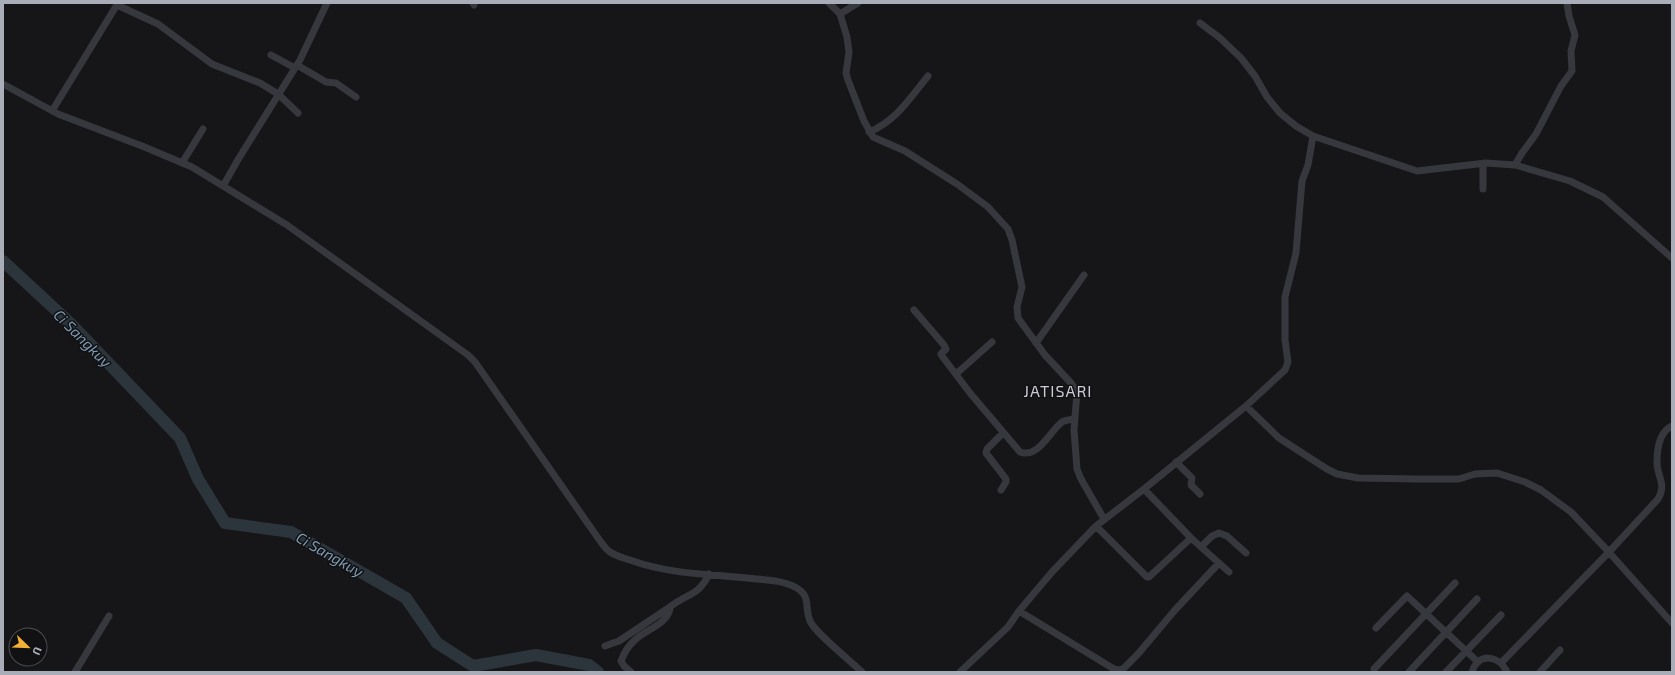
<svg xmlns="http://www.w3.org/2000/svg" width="1675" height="675" viewBox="0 0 1675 675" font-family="'Exo 2',sans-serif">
  <rect width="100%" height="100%" fill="#161618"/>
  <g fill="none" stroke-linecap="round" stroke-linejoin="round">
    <path stroke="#2c353c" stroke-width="12" d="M3 261 71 324 180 438 198 479 225 523 291 532 406 598 437 643 473 666 536 655 589 665 598 672"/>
    <path stroke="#37383d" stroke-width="7" d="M473 3 474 5
      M829 3 840 14 847 37 849 52 846 73 848 80 864 121 873 137 905 151 957 184 988 207 1008 229 1012 240 1022 287 1017 307 1018 318 1045 355 1071 383 1077 392 1074 430 1077 469 1081 479 1104 519
      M117 5 158 24 212 64 260 83 278 94 298 113
      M840 14 858 3
      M1200 23 1220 38 1241 58 1255 76 1267 97 1280 113 1296 126 1313 136 1417 171 1486 163 1515 165 1570 181 1603 197 1672 258
      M271 55 295 68
      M297 65 326 82 336 83 356 97
      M3 84 58 114 142 146 192 167 287 225 468 355 475 362 598 538C602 543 605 549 610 552 616 556 623 558 630 560 671 575 713 574 756 579 769 580 783 581 795 587 812 596 804 607 810 621 815 633 851 661 862 672
      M52 111 118 3
      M869 132C896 121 910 98 928 76
      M182 163 203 129
      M1515 165 1522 153 1536 134 1561 86 1572 71 1571 51 1575 35 1569 16 1567 3
      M223 186 239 158 300 60 327 3
      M1483 189V164
      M914 310 944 345 946 349 941 354 942 356 970 393 1020 452C1038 459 1050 431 1062 422 1065 420 1070 420 1074 419
      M1036 343 1084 275
      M956 374 992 342
      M1246 406 1279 438 1327 469 1337 474 1358 478 1417 479H1459L1475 474 1497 473 1525 482 1541 490 1571 512 1607 550 1672 623
      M1176 462 1192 478 1191 485 1200 494
      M1144 489 1191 538 1229 572
      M1001 490 1006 482V479L986 453 987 449 1003 433
      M1096 526 1147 577H1149L1191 538
      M1201 547 1212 536 1219 533 1227 536 1246 553
      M1019 611 1114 669 1119 670 1123 669 1138 654 1175 610 1219 563
      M1376 628 1407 596 1478 662
      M605 646 619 641 670 607
      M1501 663 1609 552 1658 499C1667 484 1657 477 1657 462 1657 450 1659 432 1672 426
      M1374 669 1455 583
      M75 672 109 616
      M631 672 624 666 621 661C624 653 628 646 635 640 645 630 670 623 670 607 687 593 698 597 709 574
      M960 672 1008 627 1019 611 1052 572 1096 526 1144 489 1246 406 1285 370 1288 362 1285 340V297L1296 253 1302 181 1308 165 1313 136
      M1409 672 1477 599
      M1446 672 1501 615
      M1472 672C1478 652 1499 655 1507 672
      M1540 672 1560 650"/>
  </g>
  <g text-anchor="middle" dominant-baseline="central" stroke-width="3" stroke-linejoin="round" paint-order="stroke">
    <g font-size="15" font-style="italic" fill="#7f9bb3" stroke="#111113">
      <text transform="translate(83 338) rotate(45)">Ci Sangkuy</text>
      <text transform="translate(330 554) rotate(30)">Ci Sangkuy</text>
    </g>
    <g font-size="16" letter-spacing="1" fill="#c9ccd4" stroke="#111113">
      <text x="1058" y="390">JATISARI</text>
    </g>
  </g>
  <rect width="1675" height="675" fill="none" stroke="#a8adb8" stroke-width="8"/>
  <g transform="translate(28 647) rotate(113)"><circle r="19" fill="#111113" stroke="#4d4f55"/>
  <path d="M0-3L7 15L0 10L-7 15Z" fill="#f2b134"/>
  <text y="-6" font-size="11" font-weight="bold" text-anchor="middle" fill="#a8adb8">U</text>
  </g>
</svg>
